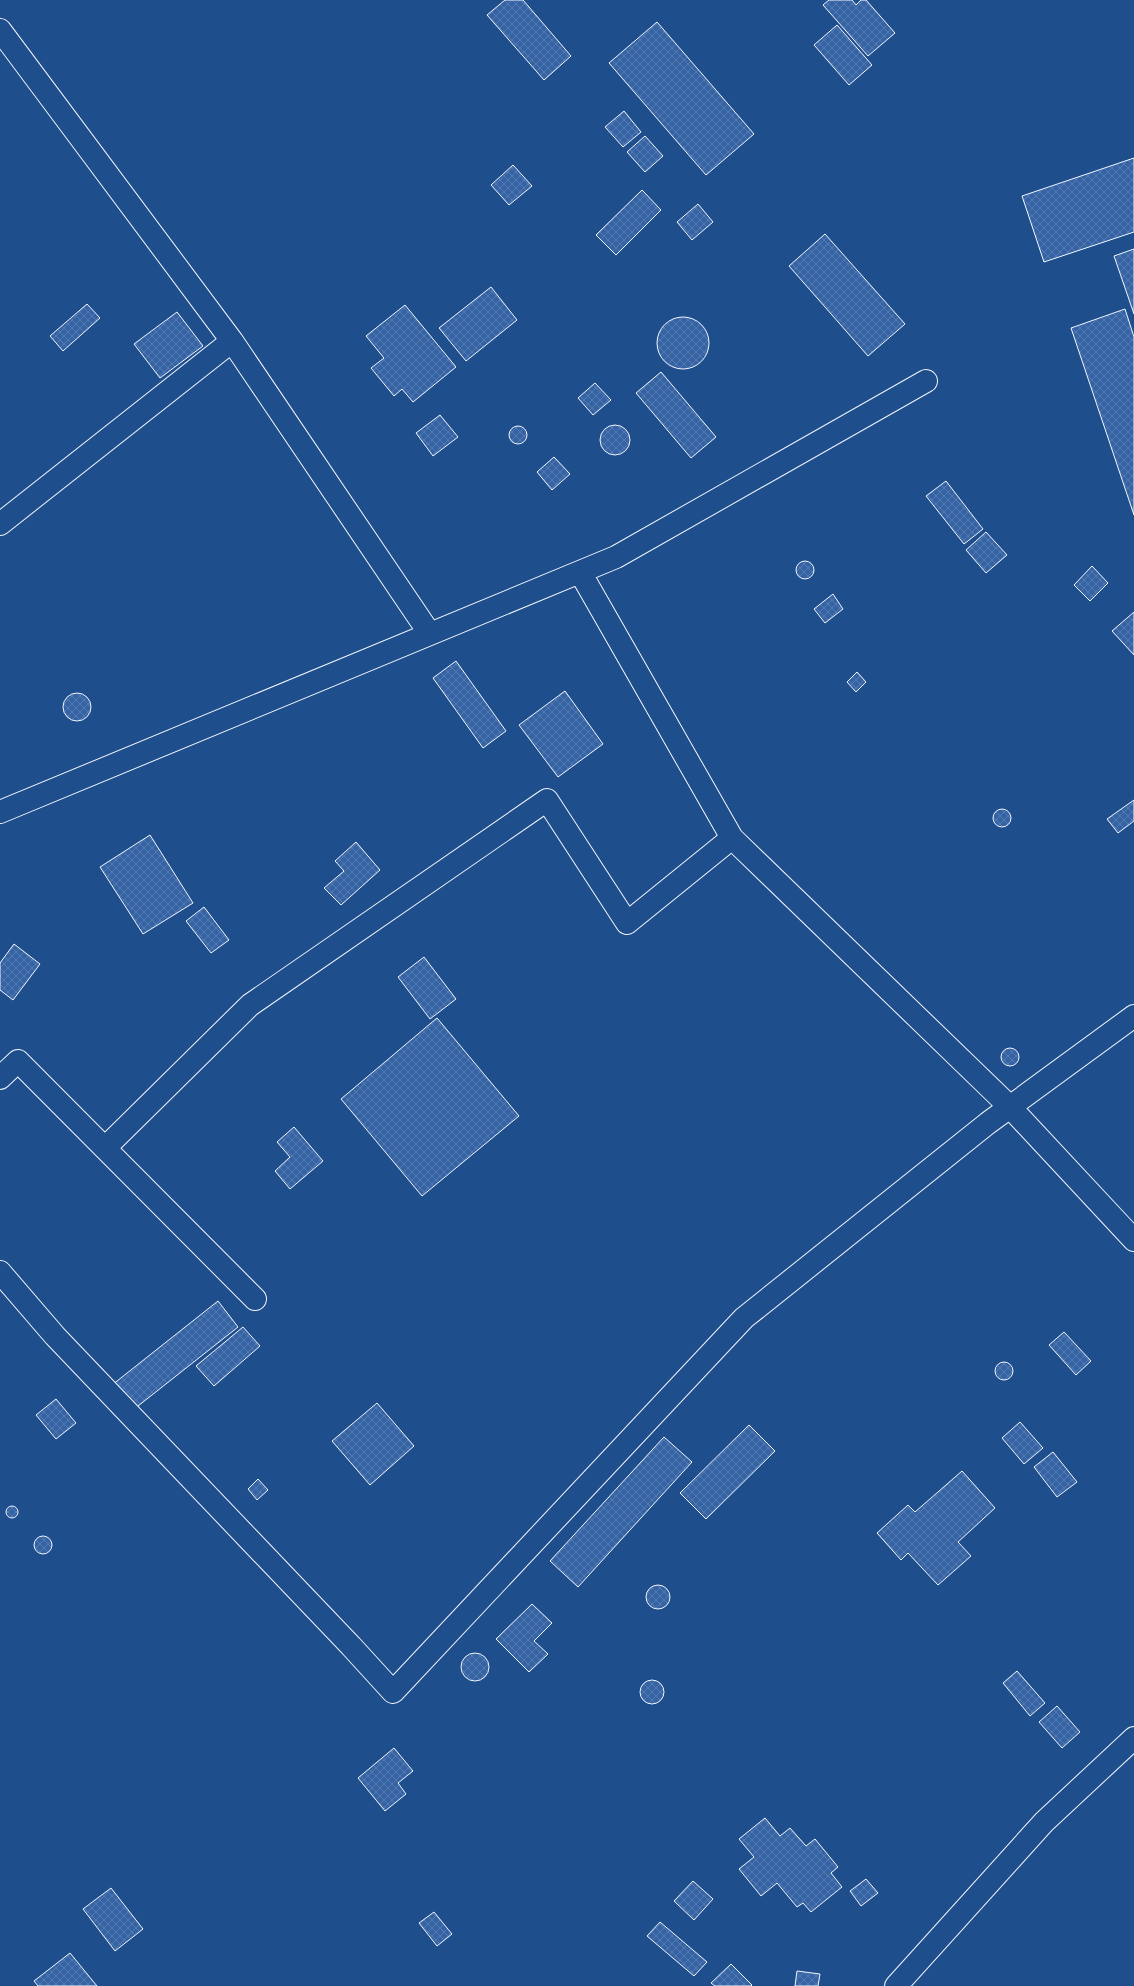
<svg xmlns="http://www.w3.org/2000/svg" width="1134" height="1986" viewBox="0 0 1134 1986" font-family="'Exo 2',sans-serif">
  <defs>
    <pattern id="building-cross-hatch" width="8" height="8" patternUnits="userSpaceOnUse"><rect width="8" height="8" fill="#3563a3"/><path d="M0 0l8 8M0 8l8-8" fill="none" stroke="#537ab1"/></pattern>
  </defs>
  <rect width="100%" height="100%" fill="#1f4e8c"/>
  <path fill="url(#building-cross-hatch)" stroke="#f2f6ff" d="M505 0H523L571 56 544 80 487 15Z
    M829 0H852L856 5 861 0H866L895 33 868 56 823 5Z
    M657 22 754 134 706 175 609 63Z
    M837 25 872 65 849 85 814 45Z
    M624 111 641 132 623 147 605 127Z
    M645 136 663 156 645 172 627 152Z
    M1134 158V232L1044 262 1022 196Z
    M513 165 532 186 509 205 491 185Z
    M642 190 661 210 616 255 596 235Z
    M698 204 713 222 692 240 677 222Z
    M825 234 905 324 868 356 789 266Z
    M1134 249V314L1114 256Z
    M491 287 517 320 466 361 439 328Z
    M87 304 100 318 63 351 50 336Z
    M405 305 456 367 413 402 402 389 394 396 371 368 384 358 366 336Z
    M1125 309 1134 337V515L1071 328Z
    M177 312 203 346 160 378 134 344Z
    M657 343a26 26 0 1 1 52 0a26 26 0 1 1-52 0Z
    M661 372 716 437 691 458 636 393Z
    M595 383 611 400 593 415 578 398Z
    M440 415 458 437 433 456 416 433Z
    M600 440a15 15 0 1 1 30 0a15 15 0 1 1-30 0Z
    M509 435a9 9 0 1 1 18 0a9 9 0 1 1-18 0Z
    M554 457 570 474 552 490 537 472Z
    M946 481 983 529 964 544 926 496Z
    M986 532 1007 555 986 573 966 550Z
    M796 570a9 9 0 1 1 18 0a9 9 0 1 1-18 0Z
    M1092 566 1108 583 1090 601 1074 585Z
    M833 594 843 609 825 623 814 609Z
    M1134 612V655L1112 631Z
    M456 661 506 731 483 748 433 678Z
    M857 672 866 682 856 692 847 682Z
    M565 691 603 744 558 777 519 725Z
    M63 707a14 14 0 1 1 28 0a14 14 0 1 1-28 0Z
    M1134 800V821L1118 833 1107 819Z
    M993 818a9 9 0 1 1 18 0a9 9 0 1 1-18 0Z
    M150 835 193 903 143 934 100 867Z
    M356 842 380 870 341 905 324 888 344 871 335 861Z
    M204 907 229 940 211 953 186 921Z
    M14 944 40 964 13 1000 0 990V963Z
    M424 957 456 999 430 1019 398 977Z
    M437 1018 519 1116 422 1196 341 1099Z
    M1001 1057a9 9 0 1 1 18 0a9 9 0 1 1-18 0Z
    M294 1127 323 1161 290 1189 275 1171 290 1157 277 1142Z
    M218 1301 238 1327 133 1410 112 1385Z
    M243 1327 260 1346 214 1386 196 1366Z
    M1064 1332 1091 1361 1076 1375 1049 1345Z
    M995 1371a9 9 0 1 1 18 0a9 9 0 1 1-18 0Z
    M56 1399 76 1423 56 1439 36 1415Z
    M377 1403 414 1446 370 1485 332 1441Z
    M1020 1422 1043 1448 1024 1464 1002 1438Z
    M749 1425 775 1451 706 1519 680 1493Z
    M664 1437 692 1462 578 1587 550 1561Z
    M1053 1452 1077 1482 1057 1497 1034 1467Z
    M962 1471 995 1508 958 1542 971 1556 938 1585 908 1553 901 1560 877 1533 908 1505 915 1512Z
    M258 1479 268 1490 257 1500 248 1489Z
    M6 1512a6 6 0 1 1 12 0a6 6 0 1 1-12 0Z
    M34 1545a9 9 0 1 1 18 0a9 9 0 1 1-18 0Z
    M646 1597a12 12 0 1 1 24 0a12 12 0 1 1-24 0Z
    M532 1604 552 1623 534 1641 548 1654 529 1672 496 1639Z
    M461 1667a14 14 0 1 1 28 0a14 14 0 1 1-28 0Z
    M1017 1671 1045 1703 1030 1716 1003 1683Z
    M640 1692a12 12 0 1 1 24 0a12 12 0 1 1-24 0Z
    M1057 1706 1080 1732 1062 1748 1039 1722Z
    M394 1748 413 1771 398 1783 406 1794 385 1811 358 1778Z
    M765 1818 780 1836 790 1828 806 1846 815 1839 838 1867 831 1873 842 1887 811 1912 803 1903 797 1907 777 1883 761 1896 739 1869 754 1857 739 1839Z
    M866 1879 878 1893 861 1906 850 1891Z
    M693 1881 713 1899 694 1920 674 1901Z
    M111 1888 143 1929 115 1951 83 1909Z
    M434 1912 452 1934 437 1946 419 1923Z
    M660 1922 707 1962 694 1976 647 1936Z
    M70 1953 97 1986H38L34 1981Z
    M731 1964 752 1985 751 1986H715L711 1983Z
    M797 1971 820 1974 818 1986H795Z"/>
  <g fill="none" stroke-linecap="round" stroke-linejoin="round">
    <g stroke="#f2f6ff" stroke-width="24">
      <path id="minor" d="M0 30 232 341 430 634
        M0 524 232 341
        M580 572 732 838 1010 1107 1134 1240
        M0 812 616 557 926 381
        M0 1078 18 1061 255 1299
        M105 1148 250 1005 547 800 627 923 732 838
        M0 1272 55 1336 351 1646 393 1692 744 1318 988 1123 1134 1016
        M896 1986 1044 1822 1134 1738"/>
    </g>
    <use href="#minor" stroke="#1f4e8c" stroke-width="22"/>
  </g>
</svg>
